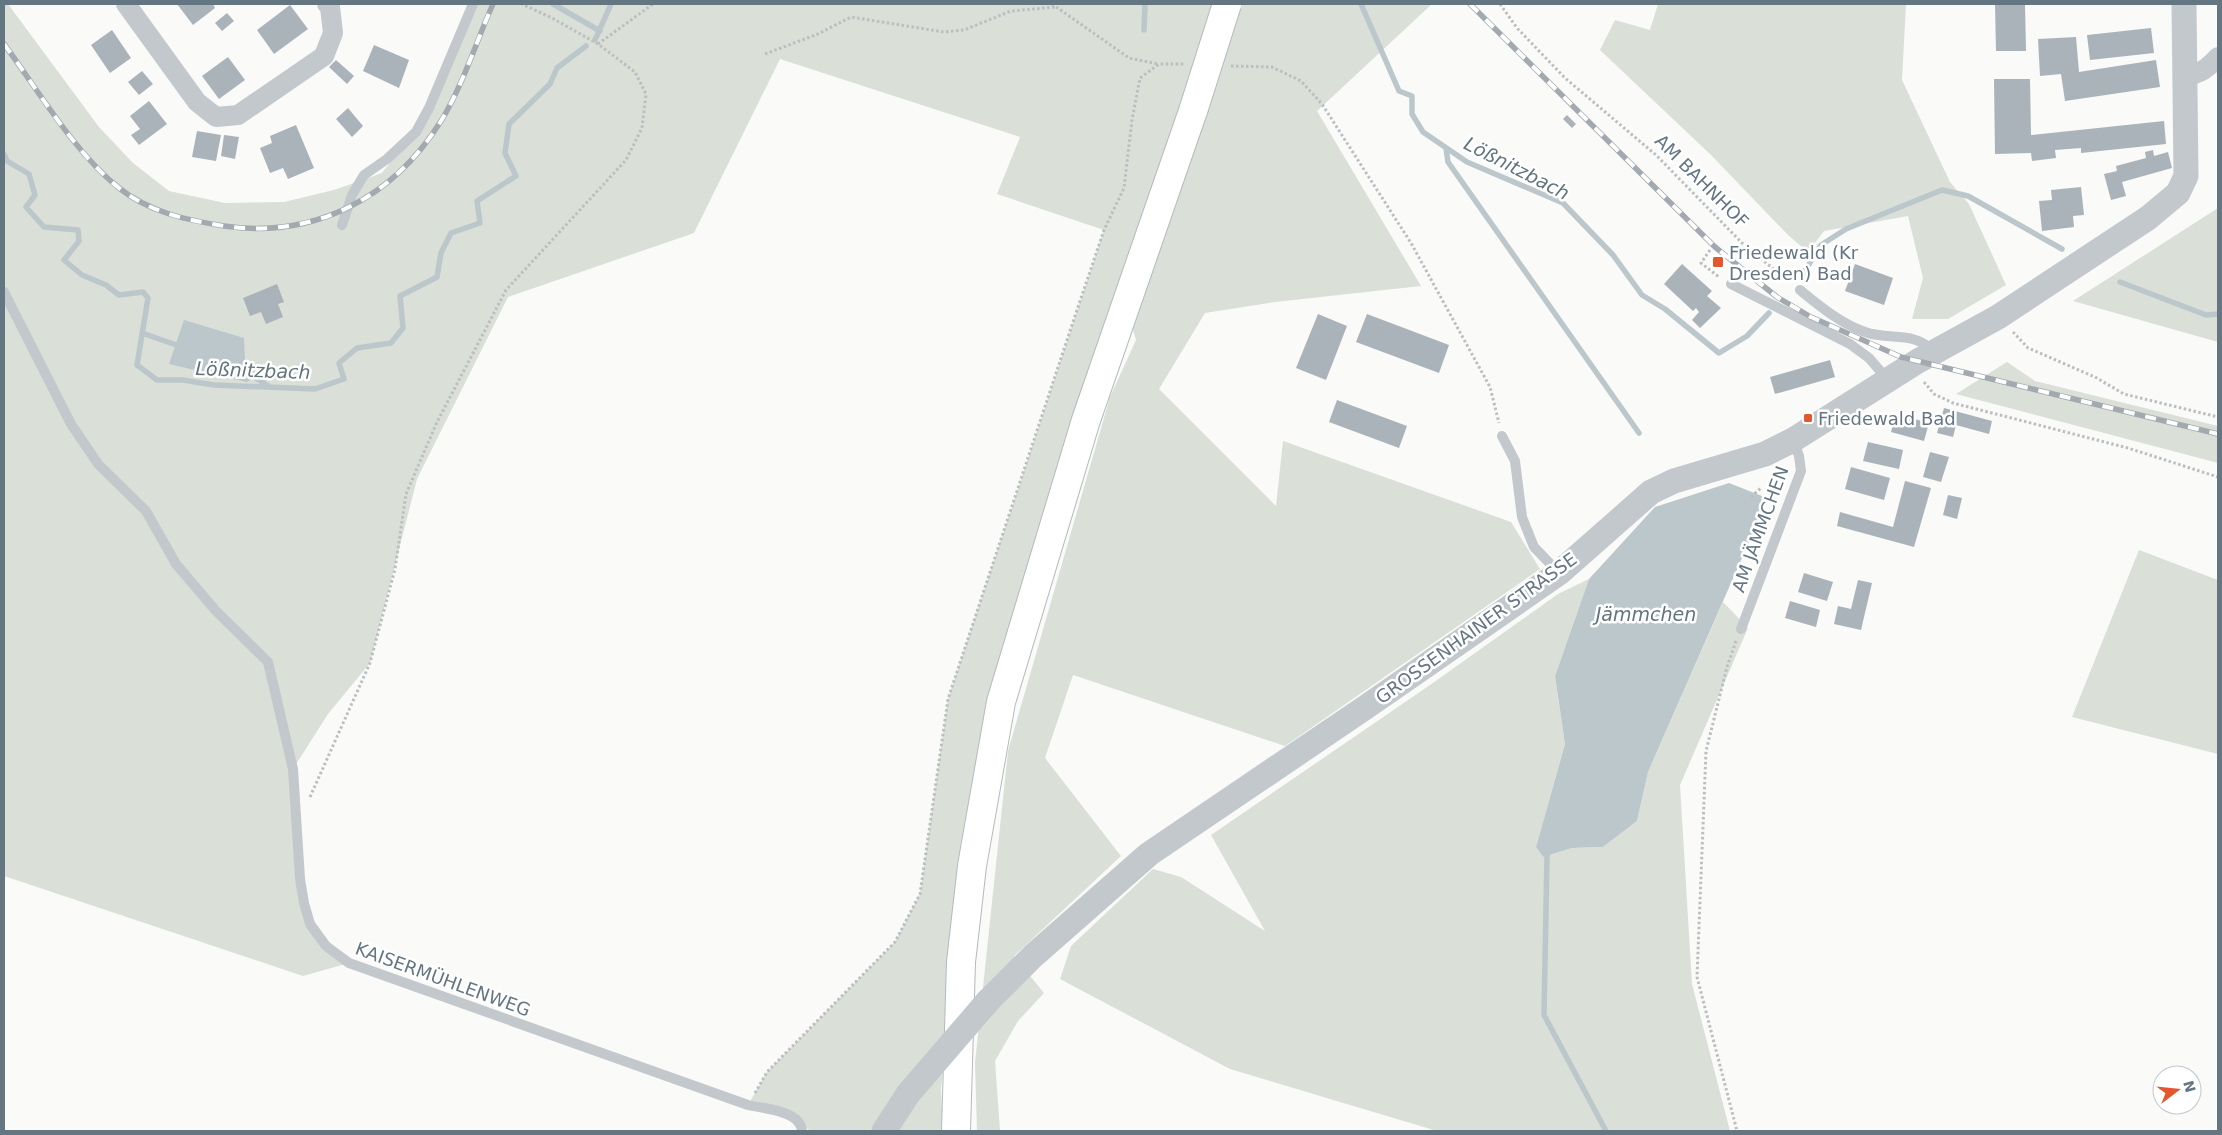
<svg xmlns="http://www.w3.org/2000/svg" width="2222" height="1135" viewBox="0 0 2222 1135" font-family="'DejaVu Sans',sans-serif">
  <rect width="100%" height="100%" fill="#fafaf8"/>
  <path fill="#dadfd7" d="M4 4H8L99 127 133 163 169 191 225 203 284 202 334 190 382 173 422 121 473 4H1432L1317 111 1421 286 1275 302 1205 313 1159 389 1276 506 1283 441 1511 522 1540 569 1285 746 1073 675 1045 758 1121 856 1014 956 1044 993 1018 1021 995 1061 1000 1131H977L975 1063 1008 751 1110 397 1136 340 1121 287 964 856 941 1089 943 1131H811L801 1125 748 1105 767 1072 895 942 920 894 948 699 1104 230 997 194 1020 137 780 59 694 233 508 297 417 479 370 663 328 714 293 769 298 824 310 924 349 963 303 976 4 876Z
    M1658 4H1906L1902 80 1950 182 1969 204 2006 285 1948 319H1912L1923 278 1908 216 1824 231 1808 252 1788 235 1711 155 1600 50 1615 20 1650 30Z
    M2218 208V342L2073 301Z
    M2007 362 2035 381 2218 426V463L1956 394Z
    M2139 550 2218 580V754L2072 717Z
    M1589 579 1555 676 1565 744 1536 847 1543 857 1572 848 1603 847 1637 821 1648 772 1723 602 1748 628 1680 785 1692 984 1730 1131H1437L1230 1069 1060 979 1071 946 1153 869 1181 877 1265 931 1211 835 1430 685 1558 594Z"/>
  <path fill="#bbc7cb" d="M184 320 244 338 245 361 262 373 247 382 169 364Z
    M1729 483 1762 496 1760 517 1648 772 1637 821 1603 847 1572 848 1543 857 1536 847 1565 744 1555 676 1589 579 1655 507Z"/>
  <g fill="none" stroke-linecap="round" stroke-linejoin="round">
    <path stroke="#bbc7cb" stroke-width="5.5" d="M553 4 600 31
      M1361 4 1399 91 1412 96V114L1423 132 1467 162 1563 203 1613 255 1642 295 1665 309 1719 353 1747 336 1769 313
      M1144 30 1145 4
      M595 40 611 4
      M1446 148 1448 162 1639 433
      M4 154 7 161 29 174 35 195 26 207 44 227 78 230 79 241 64 260 82 275 106 285 119 295 143 292 148 298 137 365 157 380H183L214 385 315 389 344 379 339 363 357 348 391 343 403 328 400 296 437 277 441 253 451 233 480 223 477 201 516 176 505 153 509 124 550 84 557 68 586 46
      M1801 277 1821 245 1846 229 1942 190 1968 196 2062 249
      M2120 282 2206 315 2218 314
      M142 333 182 347
      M251 375 270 387
      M1550 849 1547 856 1544 1015 1606 1131"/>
  </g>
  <path fill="#aab3b9" d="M177 4H213L215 8 193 25Z
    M1995 4H2025L2026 51H1996Z
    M290 5 308 29 274 54 257 30Z
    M227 13 234 21 222 31 215 23Z
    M2151 28 2154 53 2090 60 2087 35Z
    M112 30 131 58 110 73 91 45Z
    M2076 37 2079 72 2156 60 2160 87 2065 101 2061 74 2040 76 2038 39Z
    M374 45 409 60 399 88 363 71Z
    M228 57 245 80 219 99 202 76Z
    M336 60 354 76 347 84 329 67Z
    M142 71 153 84 139 95 128 82Z
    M1994 79H2030L2031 135 2164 121 2166 144 2081 153V148L2055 150 2056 158 2032 161 2031 153 1995 154Z
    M149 101 167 124 139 145 131 135 140 129 130 116Z
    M348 108 363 126 352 137 336 119Z
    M1567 115 1576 124 1572 128 1563 119Z
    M296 125 314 168 288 179 283 168 270 173 260 148 272 143 270 136Z
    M197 131 221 135 216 161 192 157Z
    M224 135 239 137 235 159 221 156Z
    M2153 150 2154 156 2168 152 2172 168 2122 182 2126 196 2111 200 2104 174 2117 171 2116 166 2146 158 2145 152Z
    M2081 187 2084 215 2073 216 2074 227 2042 231 2039 201 2052 200 2051 190Z
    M1682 264 1712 291 1707 296 1721 308 1700 328 1692 320 1699 312 1696 308 1693 311 1664 284Z
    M1855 264 1893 278 1884 305 1845 291Z
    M277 284 284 302 278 304 283 317 266 324 261 312 250 316 243 298Z
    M1318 314 1347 326 1326 380 1296 368Z
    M1367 314 1449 345 1439 373 1356 342Z
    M1830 360 1835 377 1775 394 1770 377Z
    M1337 400 1407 426 1399 448 1329 422Z
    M1944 408 1992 421 1989 434 1956 425 1953 437 1937 433Z
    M1896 414 1929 423 1924 441 1891 432Z
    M1868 442 1903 450 1899 469 1863 461Z
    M1930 452 1949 457 1941 482 1923 477Z
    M1851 467 1890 478 1884 500 1845 489Z
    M1905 481 1931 488 1914 547 1837 526 1840 512 1893 527Z
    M1948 495 1962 498 1957 519 1943 515Z
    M1804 573 1833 582 1827 601 1798 592Z
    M1858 580 1872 583 1861 630 1834 624 1838 606 1851 609Z
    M1790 601 1820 610 1816 627 1785 618Z"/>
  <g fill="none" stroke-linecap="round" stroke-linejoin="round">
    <g stroke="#b3babf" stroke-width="30">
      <path id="secondary" d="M956 1131 961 962 972 866 1001 702 1086 420 1194 108"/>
    </g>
    <path stroke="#bbbfc2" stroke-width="3" stroke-dasharray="2.5 2.5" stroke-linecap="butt" d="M1052 4 1129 58 1158 64
      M1500 4 1517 28 1565 78 1656 155 1746 247 1789 281
      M598 44 653 4
      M765 54 818 34 851 17 944 32 964 30 1011 11 1056 7
      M1231 66 1272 67 1301 81 1322 104 1411 243 1490 387 1499 423
      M1710 250 1701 263 1719 277
      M2013 332 2028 348 2095 377 2124 394 2218 417
      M1924 382 1934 394 1953 403 2128 448 2218 477
      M1751 497 1762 487
      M1736 641 1727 667 1706 751 1697 977 1737 1131
      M310 797 370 663 395 569 406 494 437 422 506 290 626 160 642 128 646 94 635 72 598 44 552 18 522 4
      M755 1093 767 1072 895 942 920 894 948 699 1077 310 1104 230 1124 188 1132 120 1140 78 1159 64H1185"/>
    <path stroke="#c3c8cc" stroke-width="10" d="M342 225 352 195 364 175 387 159 416 132 429 108 473 4
      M1731 284 1850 344 1869 358 1888 380
      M1800 290C1821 307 1840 323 1865 332 1890 341 1914 330 1934 352
      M4 292 71 424 98 464 146 511 176 564 216 611 268 662 293 769 300 879 304 903 310 924 326 946 349 963 748 1105C765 1109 800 1110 802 1131
      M1502 436 1515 461 1522 517 1534 547 1559 573
      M1741 629 1801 471 1799 456 1793 440"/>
    <path stroke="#c3c8cc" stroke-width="20" d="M126 4 197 102 216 117 238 115 324 56 333 33 330 7 327 4
      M2184 76C2200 74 2207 69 2218 57"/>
    <path stroke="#c3c8cc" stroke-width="25" d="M988 1001 1033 956 1149 854 1366 707 1559 573 1651 492 1674 481 1765 454 1793 440 1918 361 1998 317 2148 218 2178 193 2186 176 2184 4
      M884 1131 908 1094"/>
    <use href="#secondary" stroke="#fff" stroke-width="28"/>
    <g stroke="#a2aab0" stroke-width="5.5">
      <path id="rail" d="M1470 4 1715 247 1777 297 1811 317 1901 357 2218 434
        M4 44C38 90 74 152 119 188 149 212 186 220 224 226 315 239 393 198 441 121 463 85 476 42 493 4"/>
    </g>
    <use href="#rail" stroke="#fff" stroke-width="4" stroke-dasharray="11" stroke-linecap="butt"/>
    <g stroke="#b3babf" stroke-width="30" stroke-linecap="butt">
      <path id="secondary-bridge" d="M1194 108 1227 4"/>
    </g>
    <path stroke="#c3c8cc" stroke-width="25" d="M908 1094 988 1001"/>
    <use href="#secondary-bridge" stroke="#fff" stroke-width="28"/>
  </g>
  <g fill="#e4572e" stroke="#fff" stroke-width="2">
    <rect x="1712" y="256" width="12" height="12" rx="2.5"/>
    <rect x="1803" y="413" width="10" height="10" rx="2.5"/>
  </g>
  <g text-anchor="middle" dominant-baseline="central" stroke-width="5" stroke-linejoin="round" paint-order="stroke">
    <g font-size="18" fill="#657683" stroke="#fff">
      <text transform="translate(1702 181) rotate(45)">AM BAHNHOF</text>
      <text transform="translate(1760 529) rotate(-70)">AM JÄMMCHEN</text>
      <text transform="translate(1476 628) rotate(-36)">GROSSENHAINER STRASSE</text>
      <text transform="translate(443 979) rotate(20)">KAISERMÜHLENWEG</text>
    </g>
    <g font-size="18" fill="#657683" stroke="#fff" text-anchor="start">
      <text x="1729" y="252">Friedewald (Kr<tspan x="1729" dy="21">Dresden) Bad</tspan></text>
      <text x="1818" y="418">Friedewald Bad</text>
    </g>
    <g font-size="19" font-style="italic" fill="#60757c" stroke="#fff">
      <text transform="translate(1517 168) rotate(27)">Lößnitzbach</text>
      <text transform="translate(253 370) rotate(2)">Lößnitzbach</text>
      <text x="1646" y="614">Jämmchen</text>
    </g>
  </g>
  <rect width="2222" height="1135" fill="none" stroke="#657683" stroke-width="10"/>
  <g transform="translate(2177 1090) rotate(74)"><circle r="24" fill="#ffffff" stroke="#c1c8cd"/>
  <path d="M0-4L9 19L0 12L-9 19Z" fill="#e4572e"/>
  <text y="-8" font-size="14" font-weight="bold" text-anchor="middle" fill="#657683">N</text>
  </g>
</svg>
